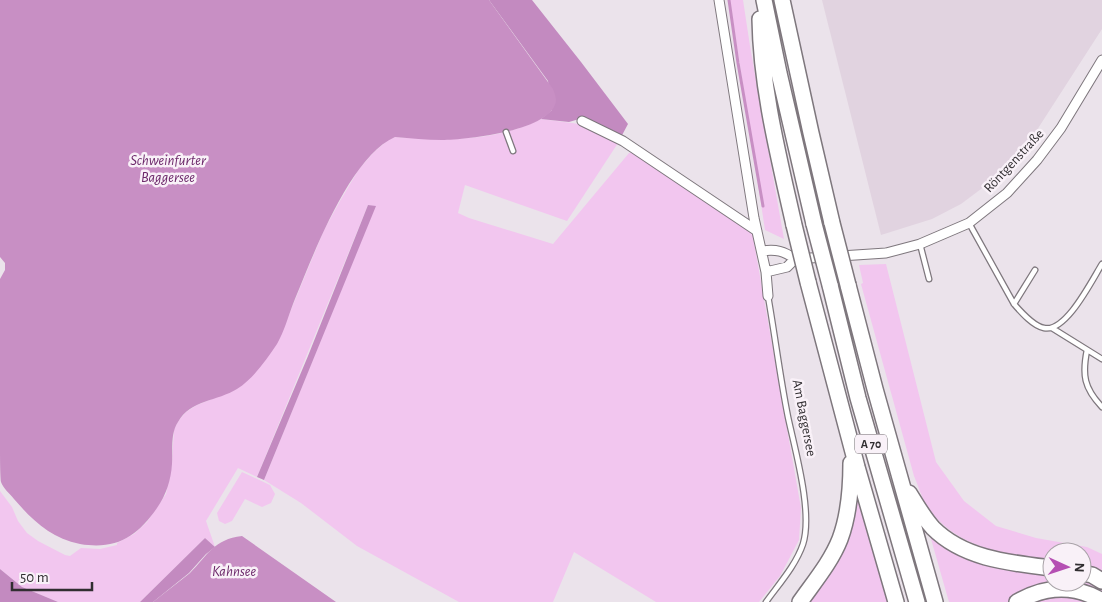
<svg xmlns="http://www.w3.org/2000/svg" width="1102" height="602" viewBox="0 0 1102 602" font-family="'Alegreya Sans',sans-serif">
  <rect width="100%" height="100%" fill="#ebe3eb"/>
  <path fill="#e1d3e0" d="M822 0H1102V29L1035 133 1005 171 961 204 932 219 881 235Z"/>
  <path fill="#f2c6ef" d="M730 0H743L750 46 784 239 765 230Z
    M541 119 587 125 618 143 567 221 465 185 458 213 469 218 553 244 629 153H638L752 231 801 508 799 540 780 576 759 602H656L574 552 553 602H459L357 546 301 503 264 480 375 207 368 205 257 477 238 468 206 521 215 547 205 538 140 602H58L22 587 0 569V491L12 507 18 521 27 533 38 541 65 555 70 556 81 548 100 549 117 545V543L134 534 147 522 166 494 172 464 174 429 179 420 186 412 197 405 237 389 278 341 324 230 340 201 359 169 374 152 388 140 395 137C445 140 496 142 541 119Z
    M886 264 936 462 964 501 996 526 1036 538 1087 547 1102 554V575L1082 568V552H1052V560C1003 554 956 549 926 505 921 496 918 485 914 476L861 284 863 283 859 265Z
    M242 472 270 485 275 494 271 503 262 507 245 499 232 521 225 524 219 521 217 513Z
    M857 487 890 602H810L845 546Z
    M927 525 952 547 1052 572V582H1082V579L1102 588V596L1094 592 1010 602H949Z
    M1055 593 1096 602H1026Z"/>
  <path fill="#c38ac0" d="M489 0H532L581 62 628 124 620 139 586 117 569 122 541 119 552 110 548 81Z
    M368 205 376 206 264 480 257 477 308 356Z
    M205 538 215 547 206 554 189 573 153 602H140Z
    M0 569 22 587 58 602H0Z"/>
  <path fill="#c88fc4" d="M0 0H489L553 89C554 92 556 97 556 100 554 131 465 140 442 140 426 140 411 138 395 137 349 157 312 258 293 304 288 317 284 332 277 344 266 360 254 378 237 389 218 401 190 400 178 422 170 434 173 450 172 464 171 480 166 495 157 508 137 537 116 550 80 544 51 538 33 521 14 499 10 494 3 488 1 482 0 476 0 448 0 439 0 386 0 332 0 279L5 270V263L0 257Z
    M242 536 336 602H153C165 592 178 583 190 573 207 556 214 539 242 536Z"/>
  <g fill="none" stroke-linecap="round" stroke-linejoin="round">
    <path stroke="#c88fc4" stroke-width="3" d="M729 0 738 63 763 206"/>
    <g stroke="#7e777d" stroke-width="7">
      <path id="service" d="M506 132 513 151
        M969 223 1014 304C1021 312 1033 326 1044 328 1066 333 1092 280 1102 264
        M920 244 929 279
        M1014 304 1035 270
        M1052 328 1102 359
        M1087 350C1082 375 1084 388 1102 407
        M766 602C779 584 796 565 803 544 813 512 795 450 788 417 780 377 775 336 768 296"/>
    </g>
    <g stroke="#7e777d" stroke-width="11">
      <path id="minor" d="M719 0 754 218 766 272 768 296
        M582 121 623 141 757 231
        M762 251C776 249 784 251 795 259L886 253 920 244 969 223 1007 193 1037 160 1061 128 1102 60
        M766 272 787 267 795 259"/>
    </g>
    <g stroke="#7e777d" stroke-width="18">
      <path id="motorway" d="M764 0 779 73 814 224
        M782 0 811 133 832 223
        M760 19C761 88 779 158 794 225
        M808 282 857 467 896 602
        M830 285 858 398 917 602
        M848 285 875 389 935 602
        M909 493C916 504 923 517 933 528 964 559 1010 563 1052 568
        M1082 573 1092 575 1102 581
        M800 602C814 582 831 562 840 539 849 515 851 488 851 463
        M1017 602C1045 586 1074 584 1102 601"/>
    </g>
    <use href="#service" stroke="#fff" stroke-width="4.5"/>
    <use href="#minor" stroke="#fff" stroke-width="9"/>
    <use href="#motorway" stroke="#fff" stroke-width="15"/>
    <g stroke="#7e777d" stroke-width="18" stroke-linecap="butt">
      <path id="motorway-bridge" d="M832 223 848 285
        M814 224 830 285
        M794 225 808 282"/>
    </g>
    <use href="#motorway-bridge" stroke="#fff" stroke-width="15"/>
  </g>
  <g text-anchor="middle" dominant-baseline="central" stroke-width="5" stroke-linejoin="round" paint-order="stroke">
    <rect fill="#f9f1f8" stroke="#6d686d" stroke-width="1" x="855" y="434.5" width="32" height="19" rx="4"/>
    <g font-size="12" font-weight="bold" fill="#312e31">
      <text x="871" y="444">A 70</text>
    </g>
    <g font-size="14" fill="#312e31" stroke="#f9f1f8">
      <text transform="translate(1014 161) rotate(-47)">Röntgenstraße</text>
      <text transform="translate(804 418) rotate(79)">Am Baggersee</text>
    </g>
    <g font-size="15" font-style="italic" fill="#6c286a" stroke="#f9f1f8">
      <text x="168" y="160">Schweinfurter<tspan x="168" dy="17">Baggersee</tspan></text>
      <text x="234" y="571">Kahnsee</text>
    </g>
  </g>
  <g transform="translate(1067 567) rotate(93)"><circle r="24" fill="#f9f1f8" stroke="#a9a3a8"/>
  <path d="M0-4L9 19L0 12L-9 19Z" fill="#b54fb3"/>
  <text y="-8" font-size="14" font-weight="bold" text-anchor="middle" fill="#312e31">N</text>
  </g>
  <path d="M12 582v8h80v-8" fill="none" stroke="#312e31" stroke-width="2.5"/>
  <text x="20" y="582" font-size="15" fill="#312e31" stroke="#f9f1f8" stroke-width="4" paint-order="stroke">50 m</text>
</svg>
